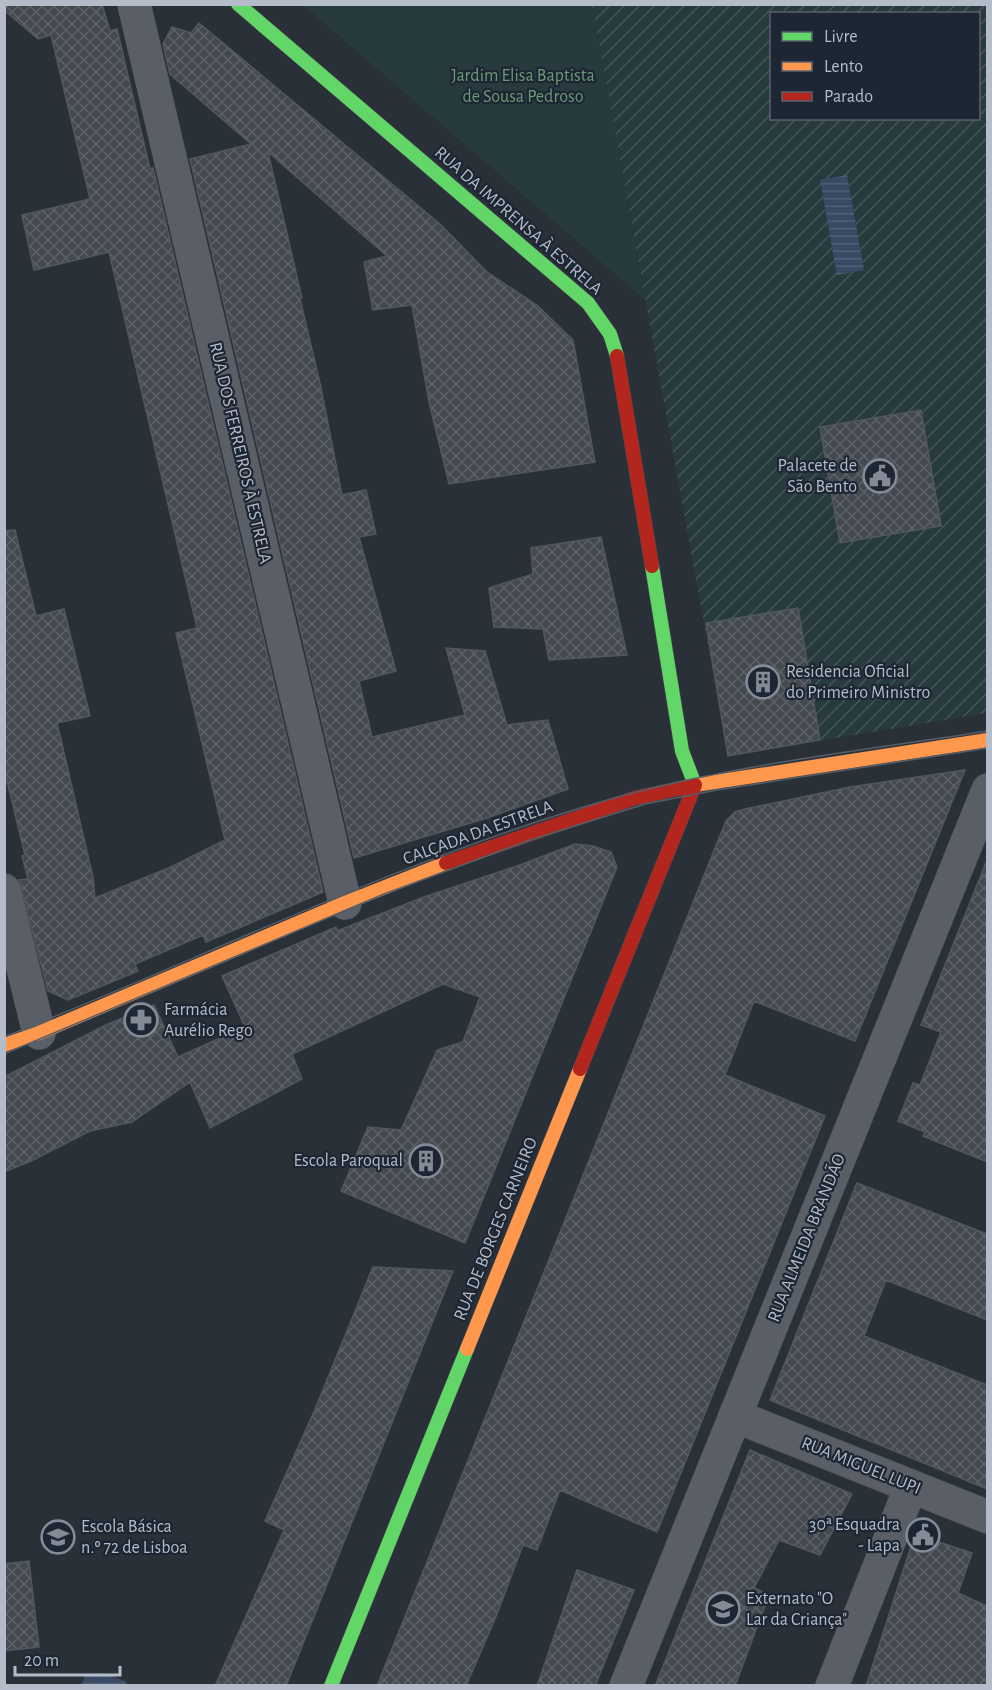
<svg xmlns="http://www.w3.org/2000/svg" width="992" height="1690" viewBox="0 0 992 1690" font-family="'Alegreya Sans',sans-serif">
  <defs>
    <pattern id="garden-furrows" width="10" height="10" patternUnits="userSpaceOnUse" patternTransform="scale(1.5)"><rect width="10" height="10" fill="#273a3e"/><path d="M-1 1l2-2M0 10L10 0M9 11l2-2" fill="none" stroke="#445559"/></pattern>
    <pattern id="water-rules" width="6" height="5" patternUnits="userSpaceOnUse" patternTransform="scale(1.5)"><rect width="6" height="5" fill="#384963"/><path d="M0 2.5h6" fill="none" stroke="#526178"/></pattern>
    <pattern id="building-cross-hatch" width="8" height="8" patternUnits="userSpaceOnUse" patternTransform="scale(1.5)"><rect width="8" height="8" fill="#444950"/><path d="M0 0l8 8M0 8l8-8" fill="none" stroke="#5d6168"/></pattern>
  </defs>
  <rect width="100%" height="100%" fill="#2a3038"/>
  <path fill="#273a3e" d="M303 5H592L645 300Z"/>
  <path fill="url(#garden-furrows)" fill-rule="evenodd" d="M592 5H987V713L728 756ZM772 14H978V118H772Z"/>
  <path fill="url(#water-rules)" d="M847 175 864 270 837 275 820 180Z
    M104 1673 127 1682 125 1685H81L86 1674Z"/>
  <path fill="url(#building-cross-hatch)" stroke="#52575f" stroke-width="1.5" d="M4 4H102L110 31 117 29 150 169 153 168 323 892 206 942 203 935 135 964 138 971 68 1000 48 991 19 880 28 879 22 856 25 855 4 769V531L15 530 36 616 64 609 90 716 57 723 93 877 95 898 171 867 225 840 176 633 197 628 109 252 34 270 22 215 90 199 51 35 38 39 4 10Z
    M199 23 440 224 487 272 538 306 573 340 595 462 449 484 429 402 412 305 373 310 364 262 387 256 268 152 302 298 300 299 320 383 342 495 366 490 376 534 359 537 396 671 359 681 372 737 465 715 446 648 485 651 507 725 548 720 568 789 487 818 354 858 190 159 251 144 170 74 163 44 172 27 191 33Z
    M921 410 941 526 840 543 820 427Z
    M601 537 627 655 549 660 543 629 494 627 489 588 533 574 531 548Z
    M798 608 820 740 728 756 706 623Z
    M965 770 855 1041 754 1001 725 1075 825 1116 657 1532 560 1490 537 1550 523 1545 495 1619 466 1686H377L726 821 735 812 745 809 850 787Z
    M575 844 593 846 611 852 617 867 465 1243 341 1191 368 1127 401 1130 437 1050 463 1042 480 997 443 984 292 1054 302 1079 210 1128 190 1082 132 1122 90 1131 31 1161 4 1172V1077L106 1025 154 1005 178 1057 245 1027 222 976 336 927 337 931 424 897 520 865Z
    M987 860V1162L923 1136 925 1132 898 1121 913 1083 920 1085 941 1032 921 1025Z
    M857 1183 987 1234V1320L886 1280 864 1336 987 1385V1489L770 1400Z
    M373 1267 453 1271 286 1686H215L284 1530 265 1521 316 1407Z
    M750 1450 852 1494 820 1555 779 1540 754 1588 769 1595 735 1686H655Z
    M915 1534 972 1553 958 1593 987 1606V1686H866Z
    M29 1561 39 1647 4 1651V1564Z
    M577 1570 634 1590 595 1686H537Z"/>
  <g fill="none" stroke-linecap="round" stroke-linejoin="round">
    <g stroke="#484c53" stroke-width="34">
      <path id="street" d="M134 4 345 903
        M4 890 39 1033
        M735 1416 988 1517
        M626 1686 988 790
        M832 1686 911 1486"/>
    </g>
    <g stroke="#484c53" stroke-width="15">
      <path id="fast" d="M238 4 588 303 610 334 617 356
        M652 566 682 751 695 785
        M331 1686 467 1349"/>
    </g>
    <g stroke="#484c53" stroke-width="15">
      <path id="slow" d="M695 785 988 740
        M4 1045 39 1033 345 903 446 863
        M467 1349 580 1069"/>
    </g>
    <g stroke="#484c53" stroke-width="15">
      <path id="jam" d="M617 356 652 566
        M446 863 635 798 695 785
        M580 1069 695 785"/>
    </g>
    <use href="#street" stroke="#5a5e66" stroke-width="33"/>
    <use href="#fast" stroke="#63d668" stroke-width="14"/>
    <use href="#slow" stroke="#ff974d" stroke-width="14"/>
    <use href="#jam" stroke="#b3261e" stroke-width="14"/>
    <path stroke="#595d64" stroke-width="1.5" d="M4 1037C204 958 397 861 604 801 729 765 859 751 988 731
      M4 1054 384 894 530 840 645 804 717 790 988 748"/>
  </g>
  <defs>
    <g id="civic-ring" transform="scale(1.725)"><circle r="9.5" fill="#1d2633" stroke="#848b96" stroke-width="1.5"/><path d="M-.6-6.5H3V-4.5H.6V-3L4-1V1h2V6H-6V1h2V-1L-.6-3ZM-1.2 2.5V6h2.4V2.5Z" fill="#848b96"/></g>
    <g id="building-ring" transform="scale(1.725)"><circle r="9.5" fill="#1d2633" stroke="#848b96" stroke-width="1.5"/><path d="M-4-6H4V6H1V3H-1V6H-4ZM-2.5-4.3h1.7v1.8h-1.7ZM.8-4.3h1.7v1.8H.8ZM-2.5-1h1.7V.8h-1.7ZM.8-1h1.7V.8H.8Z" fill="#848b96"/></g>
    <g id="pharmacy-ring" transform="scale(1.725)"><circle r="9.5" fill="#1d2633" stroke="#848b96" stroke-width="1.5"/><path d="M-2-6h4v4h4v4h-4v4h-4v-4h-4v-4h4Z" fill="#848b96"/></g>
    <g id="school-ring" transform="scale(1.725)"><circle r="9.5" fill="#1d2633" stroke="#848b96" stroke-width="1.5"/><path d="M0-5L7-2L0 1L-7-2ZM-4 1L0 2.5L4 1V4Q0 6-4 4Z" fill="#848b96"/></g>
  </defs>
  <g fill-rule="evenodd">
    <use href="#civic-ring" x="880" y="476"/>
    <use href="#building-ring" x="763" y="682"/>
    <use href="#pharmacy-ring" x="141" y="1020"/>
    <use href="#building-ring" x="426" y="1161"/>
    <use href="#civic-ring" x="923" y="1535"/>
    <use href="#school-ring" x="58" y="1537"/>
    <use href="#school-ring" x="723" y="1609"/>
  </g>
  <g text-anchor="middle" dominant-baseline="central" stroke-width="4.5" stroke-linejoin="round" paint-order="stroke">
    <g font-size="18" fill="#6b9a76" stroke="#1d2633">
      <text x="523" y="76">Jardim Elisa Baptista<tspan x="523" dy="21">de Sousa Pedroso</tspan></text>
    </g>
    <g font-size="18" fill="#b4bcc9" stroke="#1d2633">
      <text transform="translate(518 221) rotate(41)">RUA DA IMPRENSA À ESTRELA</text>
      <text transform="translate(240 453) rotate(77)">RUA DOS FERREIROS À ESTRELA</text>
      <text transform="translate(478 833) rotate(-20)">CALÇADA DA ESTRELA</text>
      <text transform="translate(496 1229) rotate(-68)">RUA DE BORGES CARNEIRO</text>
      <text transform="translate(807 1238) rotate(-68)">RUA ALMEIDA BRANDÃO</text>
      <text transform="translate(861 1466) rotate(22)">RUA MIGUEL LUPI</text>
    </g>
    <g font-size="18" fill="#b4bcc9" stroke="#1d2633" text-anchor="start">
      <text x="857" y="466" text-anchor="end">Palacete de<tspan x="857" dy="21">São Bento</tspan></text>
      <text x="786" y="672">Residencia Oficial<tspan x="786" dy="21">do Primeiro Ministro</tspan></text>
      <text x="164" y="1010">Farmácia<tspan x="164" dy="21">Aurélio Rego</tspan></text>
      <text x="403" y="1161" text-anchor="end">Escola Paroqual</text>
      <text x="900" y="1525" text-anchor="end">30ª Esquadra<tspan x="900" dy="21">- Lapa</tspan></text>
      <text x="81" y="1527">Escola Básica<tspan x="81" dy="21">n.º 72 de Lisboa</tspan></text>
      <text x="746" y="1599">Externato "O<tspan x="746" dy="21">Lar da Criança"</tspan></text>
    </g>
  </g>
  <rect width="992" height="1690" fill="none" stroke="#b4bcc9" stroke-width="12"/>
  <rect x="770" y="12" width="210" height="108" fill="#1d2633" stroke="#59626f" stroke-width="1.5"/>
  <rect x="782" y="32" width="30" height="9" fill="#63d668" stroke="#59626f" stroke-width="1.5"/>
  <text x="824" y="42" font-size="18" fill="#b4bcc9">Livre</text>
  <rect x="782" y="62" width="30" height="9" fill="#ff974d" stroke="#59626f" stroke-width="1.5"/>
  <text x="824" y="72" font-size="18" fill="#b4bcc9">Lento</text>
  <rect x="782" y="92" width="30" height="9" fill="#b3261e" stroke="#59626f" stroke-width="1.5"/>
  <text x="824" y="102" font-size="18" fill="#b4bcc9">Parado</text>
  <path d="M15 1666v9h105v-9" fill="none" stroke="#b4bcc9" stroke-width="3"/>
  <text x="24" y="1666" font-size="18" fill="#b4bcc9" stroke="#1d2633" stroke-width="4.5" paint-order="stroke">20 m</text>
</svg>
